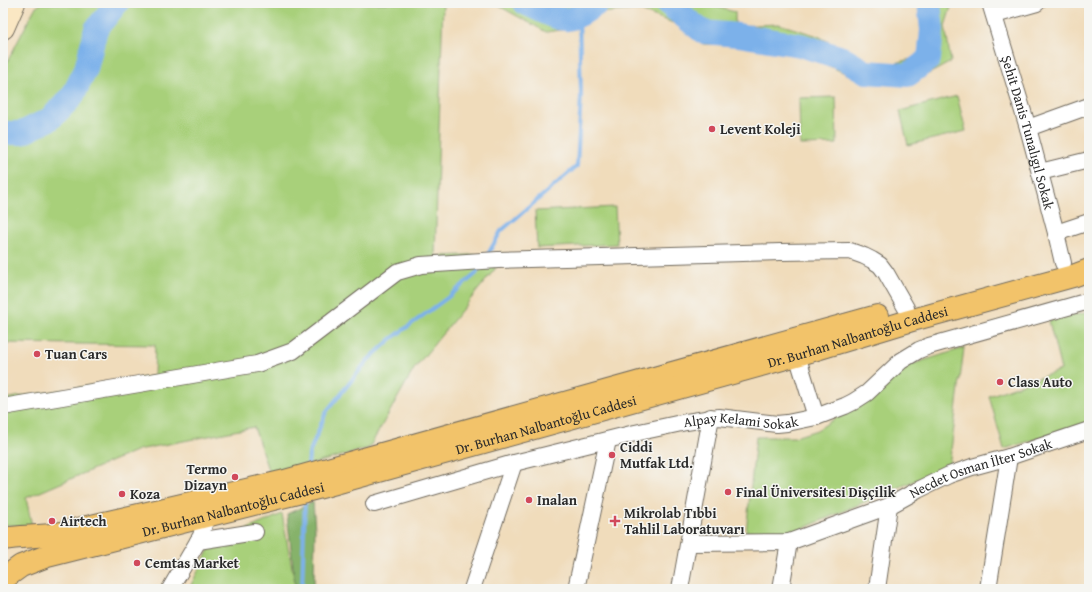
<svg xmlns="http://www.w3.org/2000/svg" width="1092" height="592" viewBox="0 0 1092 592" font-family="'Gentium Book Plus',serif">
  <rect width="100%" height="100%" fill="#f6f6f2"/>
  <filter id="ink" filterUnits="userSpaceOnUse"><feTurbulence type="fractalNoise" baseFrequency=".025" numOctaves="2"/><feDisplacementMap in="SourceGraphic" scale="8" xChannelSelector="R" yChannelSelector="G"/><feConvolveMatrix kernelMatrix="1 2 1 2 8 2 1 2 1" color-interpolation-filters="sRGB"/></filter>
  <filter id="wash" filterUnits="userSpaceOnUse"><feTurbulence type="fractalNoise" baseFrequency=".012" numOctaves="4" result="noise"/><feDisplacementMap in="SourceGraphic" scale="16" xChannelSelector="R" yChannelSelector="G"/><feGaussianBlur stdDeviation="0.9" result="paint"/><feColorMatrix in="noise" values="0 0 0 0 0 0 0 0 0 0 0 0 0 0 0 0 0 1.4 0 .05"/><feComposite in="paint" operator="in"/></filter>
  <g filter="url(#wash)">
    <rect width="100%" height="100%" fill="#f0dcbb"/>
    <path fill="#a8d07a" stroke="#6a7e52" d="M42 3H443L435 256 501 254 495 269 414 369 369 448 270 476 254 427 138 450 26 498 32 526 3 525V399L154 376 155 345 3 343V70L35 8Z
      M480 3H701L735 12V26L779 24 818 36 865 61 896 63 918 57 926 43 920 3H955L952 4 945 26 951 62 919 79 865 82 802 54 776 51 765 46 703 44 676 24 638 10 596 13 568 29 546 32 499 6Z
      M957 96 966 131 908 145 900 111Z
      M836 97 837 144 800 145 799 98Z
      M615 207 617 244 537 248 535 211Z
      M1089 312V423L1004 449 989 396 1061 370 1049 321Z
      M964 348 949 466 790 534 746 532 756 437H795L817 430 879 391 906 366Z
      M282 514 295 584 294 589H189L211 545Z"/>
    <path fill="#86b26a" stroke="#586e4a" d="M313 502 315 529 314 589H294L295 584 287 514Z"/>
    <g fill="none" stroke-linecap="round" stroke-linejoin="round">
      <path stroke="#7cb1ea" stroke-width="4" d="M487 256 501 231 577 166 581 96 579 16
        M308 467 309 454 326 412 368 360 391 339 447 298 476 274 481 265
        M302 589 305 497"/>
      <path stroke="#7cb1ea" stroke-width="24" d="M525 3C534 7 559 21 568 19 580 17 589 9 598 3
        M667 3 703 32 738 35 800 45 842 58 866 72 908 75 929 59 932 30 929 3
        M3 133H22L50 119 72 97 86 69 96 29 117 3"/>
    </g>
  </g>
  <g filter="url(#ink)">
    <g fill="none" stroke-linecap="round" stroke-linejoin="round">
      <g stroke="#70695d" stroke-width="18">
        <g id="street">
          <path id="s1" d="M990 3 1028 128 1056 233 1063 263"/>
          <path d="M995 15 1037 3"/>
          <path d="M1028 128 1089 106"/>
          <path d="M1040 172 1089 160"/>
          <path d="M1056 233 1089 222"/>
          <path d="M797 355 816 417"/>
          <path d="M3 407 257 364 293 351 397 272 421 265 498 260 780 252 850 251 864 256 872 260 880 265 886 273 906 308"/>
          <path id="s2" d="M374 504 514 463 635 433 686 422 719 417 777 424 787 423 816 417 845 406 853 402 867 393 901 361 919 350 929 346 1089 301"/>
          <path d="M198 541 255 532"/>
          <path id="s3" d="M689 543 789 542 889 506 918 490 949 475 972 467 1009 457 1089 430"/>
          <path d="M170 589 201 536 206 517"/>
          <path d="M472 589 514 463"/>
          <path d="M576 589 608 440"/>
          <path d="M680 589 711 417"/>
          <path d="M781 589 789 542"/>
          <path d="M877 589 889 506"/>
          <path d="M988 589 1009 457"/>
        </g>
      </g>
      <g stroke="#70695d" stroke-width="24">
        <path id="secondary" d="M3 28 14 3"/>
      </g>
      <g stroke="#70695d" stroke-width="24">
        <g id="primary">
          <path d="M3 539C21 536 39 537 57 534L281 482 324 470 877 316"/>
          <path id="s4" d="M3 579 21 566 47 556 325 486 797 355 909 321 1073 276 1089 270"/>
        </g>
      </g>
      <use href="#street" stroke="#fff" stroke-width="16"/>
      <use href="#secondary" stroke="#fae7c3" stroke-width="22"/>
      <use href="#primary" stroke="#f2c36a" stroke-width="22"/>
    </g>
  </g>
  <g fill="#d1495b" stroke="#f6f6f2" stroke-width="1.5">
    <circle cx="712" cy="129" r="4"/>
    <circle cx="37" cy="354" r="4"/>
    <circle cx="1000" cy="382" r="4"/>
    <circle cx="612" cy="455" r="4"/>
    <circle cx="235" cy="477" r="4"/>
    <circle cx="728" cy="492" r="4"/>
    <circle cx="122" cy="494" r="4"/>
    <circle cx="529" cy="500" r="4"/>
    <circle cx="52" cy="521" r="4"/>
    <path d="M613 515h4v4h4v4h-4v4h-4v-4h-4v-4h4z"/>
    <circle cx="137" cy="563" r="4"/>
  </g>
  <g text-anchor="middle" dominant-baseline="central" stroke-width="3" stroke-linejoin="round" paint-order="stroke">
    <g font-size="14" font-weight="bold" fill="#2b2b2b" stroke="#f6f6f2" text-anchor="start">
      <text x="720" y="129">Levent Koleji</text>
      <text x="45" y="354">Tuan Cars</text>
      <text x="1008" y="382">Class Auto</text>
      <text x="620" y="447">Ciddi<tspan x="620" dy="16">Mutfak Ltd.</tspan></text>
      <text x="227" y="469" text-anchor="end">Termo<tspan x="227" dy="16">Dizayn</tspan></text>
      <text x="736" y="492">Final Üniversitesi Dişçilik</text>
      <text x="130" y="494">Koza</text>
      <text x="537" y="500">Inalan</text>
      <text x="624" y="513">Mikrolab Tıbbi<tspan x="624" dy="16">Tahlil Laboratuvarı</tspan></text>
      <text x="60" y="521">Airtech</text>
      <text x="145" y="563">Cemtas Market</text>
    </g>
    <g font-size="14" fill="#2b2b2b" stroke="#f6f6f2">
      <text stroke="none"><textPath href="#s1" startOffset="135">Şehit Danis Tunalıgıl Sokak</textPath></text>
      <text stroke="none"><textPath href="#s4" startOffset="890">Dr. Burhan Nalbantoğlu Caddesi</textPath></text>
      <text stroke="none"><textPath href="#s2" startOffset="378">Alpay Kelami Sokak</textPath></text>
      <text stroke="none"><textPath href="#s4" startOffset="566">Dr. Burhan Nalbantoğlu Caddesi</textPath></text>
      <text stroke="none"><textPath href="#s3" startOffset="306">Necdet Osman İlter Sokak</textPath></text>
      <text stroke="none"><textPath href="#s4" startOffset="242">Dr. Burhan Nalbantoğlu Caddesi</textPath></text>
    </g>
  </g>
  <rect width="1092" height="592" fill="none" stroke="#f6f6f2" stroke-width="16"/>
</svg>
